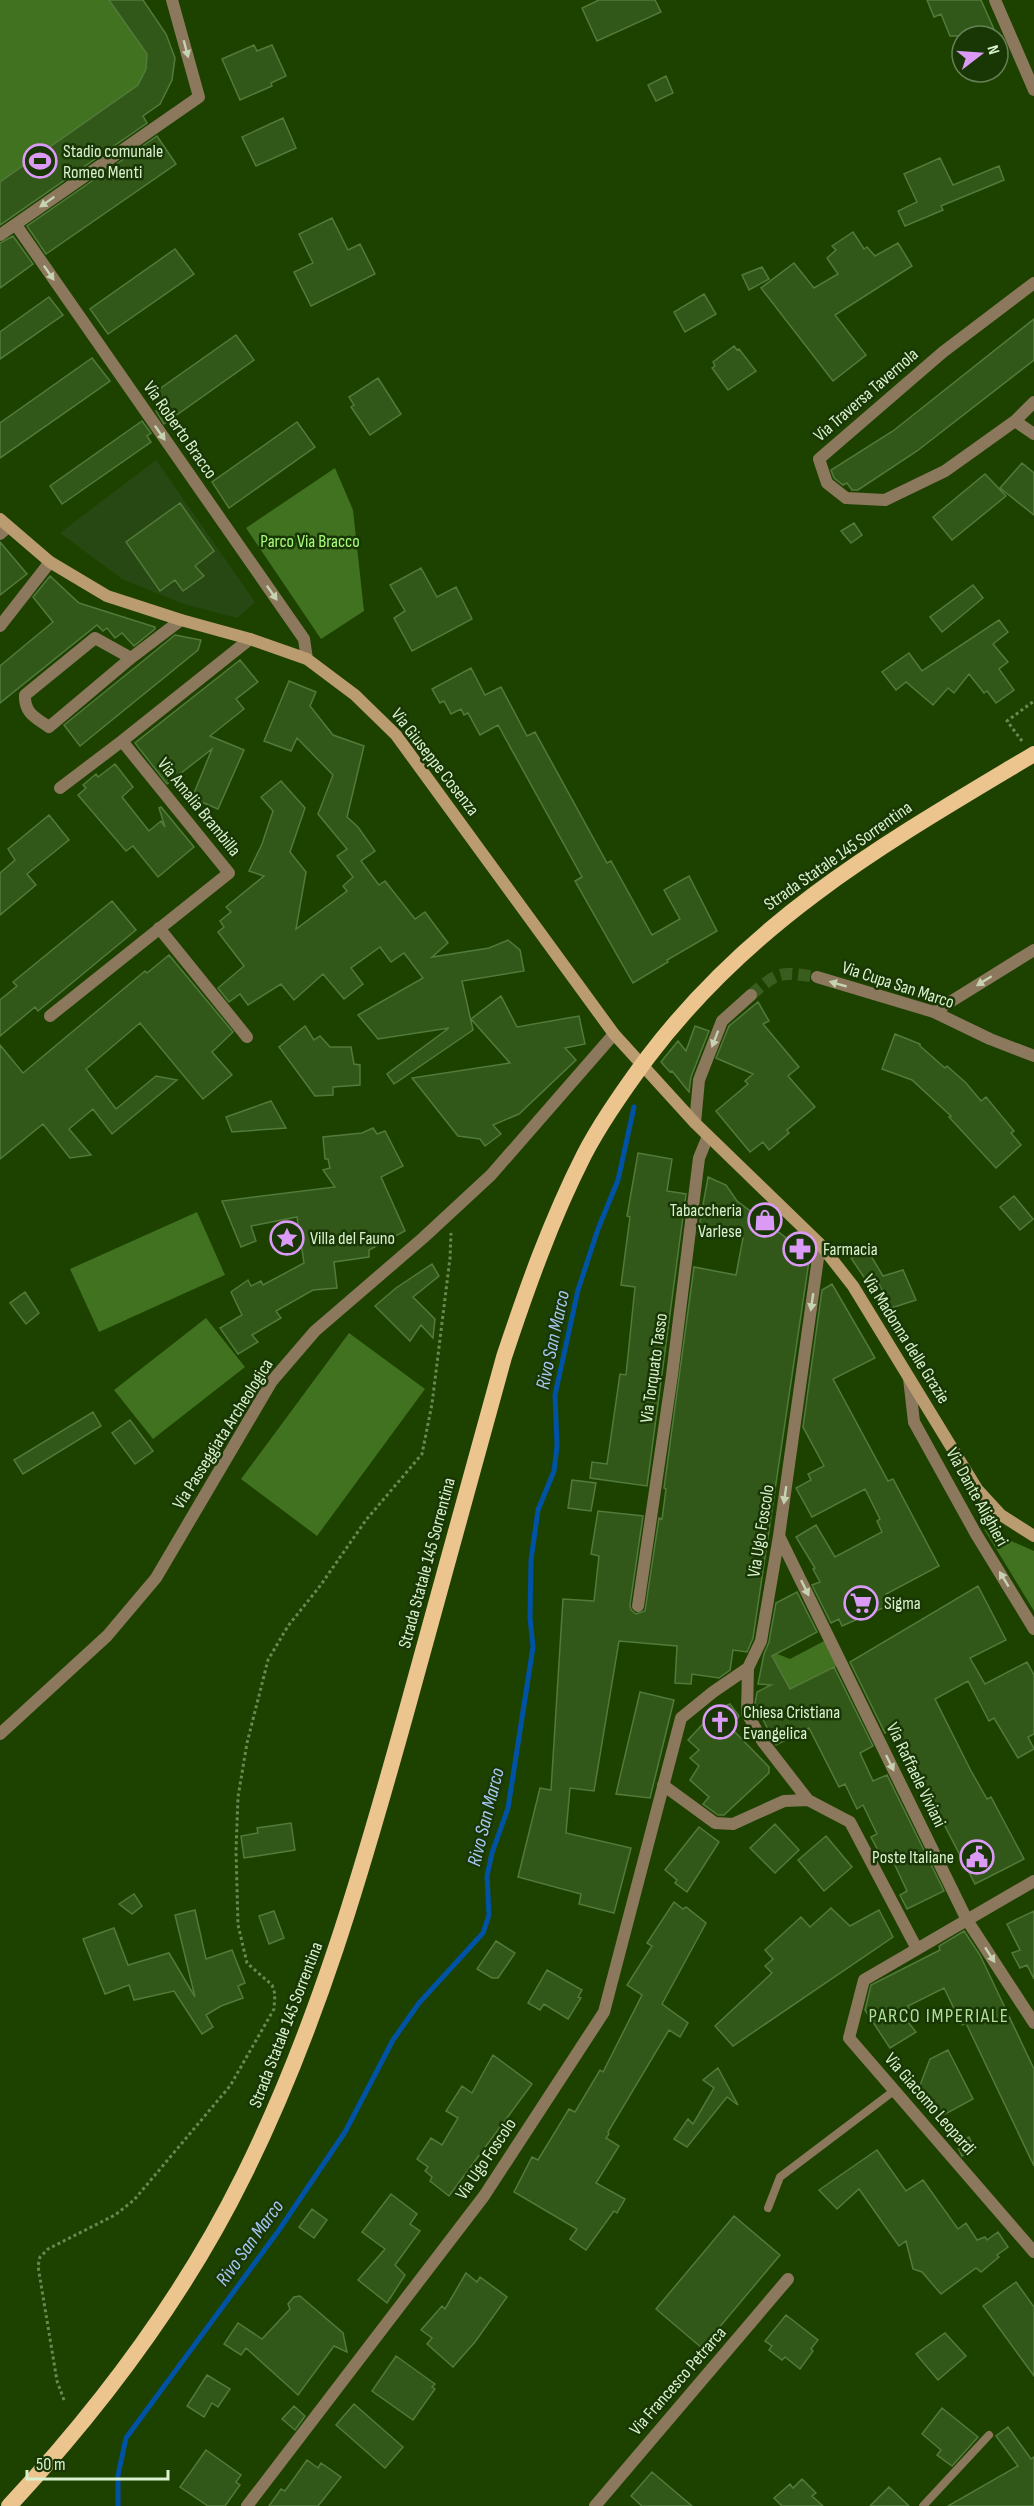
<svg xmlns="http://www.w3.org/2000/svg" width="1034" height="2506" viewBox="0 0 1034 2506" font-family="'Sofia Sans Condensed',sans-serif">
  <rect width="100%" height="100%" fill="#1d4200"/>
  <path fill="#274812" d="M156 460 255 602 237 618 184 604 122 579 60 533Z"/>
  <path fill="#407220" d="M0 0H143L175 58 0 218Z
    M335 468 353 510 364 611 321 639 246 528Z
    M197 1212 225 1275 99 1332 70 1269Z
    M206 1318 245 1367 153 1439 114 1390Z
    M349 1333 425 1389 317 1536 241 1479Z
    M984 1529 1034 1551V1611Z
    M826 1640 839 1665 799 1685 805 1719 770 1651 790 1659Z"/>
  <g fill="none" stroke-linecap="round" stroke-linejoin="round">
    <path stroke="#0052a4" stroke-width="5" d="M118 2506V2475L126 2438 279 2230 345 2132 393 2040 419 2003 483 1933 489 1915 487 1876 492 1853 508 1808 533 1647 530 1618 531 1560 538 1510 554 1471 557 1446 555 1395 578 1290 598 1229 618 1180 634 1107"/>
  </g>
  <path fill="#315818" stroke="#527a3b" stroke-width="1.5" d="M109 0H143L166 34 175 58 172 80 160 104 143 116 147 123 0 225V182L138 85 146 69 147 54Z
    M599 0H655L661 12 597 41 582 8Z
    M927 0H981L997 36H950L941 14 934 17Z
    M254 45 257 51 272 45 286 76 271 83 272 86 240 100 222 59Z
    M666 76 673 93 656 101 648 85Z
    M283 118 296 148 256 166 242 137Z
    M157 136 176 164 46 254 27 226Z
    M940 158 953 185 999 166 1004 180 941 206 943 210 905 226 898 211 917 202 904 174Z
    M332 218 348 250 360 244 375 274 311 306 294 272 313 263 299 234Z
    M853 232 864 249 867 247 875 256 898 243 912 266 835 315 866 355 833 381 761 288 794 263 814 288 838 274 827 258 836 250 832 246Z
    M13 236 33 264 0 288V243Z
    M175 249 194 274 108 334 90 309Z
    M762 267 769 279 749 290 742 275Z
    M704 294 716 314 685 332 674 312Z
    M49 297 63 315 0 359V332Z
    M1034 319V360L917 451 858 490H852L847 483 843 485 834 478 831 470 893 431Z
    M236 335 254 360 164 424 156 411 160 408 151 395Z
    M734 346 737 350 739 349 756 371 728 390 712 368 715 366 713 362Z
    M92 358 110 381 0 458V423Z
    M378 378 401 414 370 435 351 407 354 405 349 397Z
    M142 421 151 433 147 436 151 442 62 504 50 486Z
    M297 422 315 447 229 508 212 482Z
    M1022 463 1034 473V515L1000 488Z
    M985 474 1006 496 952 540 933 517Z
    M180 503 214 551 195 566 204 576 183 591 175 580 160 591 126 542Z
    M854 523 862 535 851 543 841 531Z
    M0 542 27 574 0 595Z
    M421 568 437 597 456 587 472 619 412 651 394 618 405 611 390 585Z
    M50 576 79 603 155 627V629L134 646 122 633 115 638 107 628 103 631 97 625 0 703V666L53 622 33 597Z
    M973 585 983 598 942 632 930 617Z
    M999 620 1008 632 993 644 1008 662 999 669 1014 690 996 703 987 691 984 693 969 674 954 693 948 688 933 705 906 682 896 690 882 672 909 653 922 671Z
    M175 635 201 640 198 650 80 746 64 725Z
    M240 660 258 682 236 699 244 709 210 736 244 750 218 809 192 798 212 749 167 784 135 743Z
    M471 668 485 695 501 687 527 736 535 732 607 863 611 861 652 935 680 919 664 890 689 876 717 931 667 960 668 962 633 983 575 881 582 877 498 725 480 735 468 713 464 715 461 709 451 714 444 701 440 703 432 689Z
    M289 681 316 692 310 706 333 735 364 746 347 817 358 827 375 851 361 861 379 885 385 881 415 919 425 912 448 943 432 957 489 948 508 940 520 950 524 971 462 981 473 1030 394 1084 387 1074 449 1028 378 1039 358 1015 423 978 404 953 391 962 380 947 351 968 363 984 344 999 323 974 294 1000 281 984 248 1005 240 994 229 1002 218 988 244 966 218 932 224 927 220 921 231 912 226 907 264 876 249 871 262 844 273 811 261 797 281 781 305 808 290 852 306 872 296 929 347 891 343 886 353 877 337 856 347 849 318 814 333 775 297 738 291 751 264 741Z
    M115 764 133 787 122 797 149 831 161 821 165 827 159 808 161 807 194 847 158 877 133 846 126 851 78 795 86 788 83 785 96 774 98 777Z
    M49 815 69 840 27 874 36 885 0 915V873L15 860 8 849Z
    M112 901 136 930 38 1011 35 1007 0 1036V1000L17 986 13 982Z
    M169 955 233 1032 212 1052 232 1075 203 1099 140 1023 86 1069 116 1109 156 1076 177 1080 112 1134 93 1109 69 1129 91 1155 70 1158 43 1124 0 1159V1045L23 1073 145 971 147 973Z
    M501 996 517 1027 579 1016 585 1044 565 1048 576 1060 519 1114 493 1125 501 1134 485 1146 480 1139 458 1136 412 1078 510 1063 471 1019Z
    M758 1002 769 1021 763 1024 799 1067 788 1076 815 1107 787 1130 789 1133 769 1150 763 1142 750 1152 716 1111 748 1084 745 1081 753 1074 716 1058 729 1026Z
    M305 1026 314 1040 320 1036 330 1047H351L354 1064 360 1065V1085L333 1087V1095L315 1096 279 1047Z
    M695 1026 709 1031 691 1077 689 1092 672 1071 670 1072 661 1062 678 1041 686 1051Z
    M895 1034 920 1044V1046L945 1068 947 1066 966 1083 981 1101 986 1097 1014 1131 1011 1133 1021 1145 996 1168 949 1117 951 1116 912 1080 882 1069Z
    M271 1101 286 1128 232 1132 226 1117Z
    M373 1128 377 1134 385 1131 403 1166 381 1177 405 1231 369 1250V1257L334 1262 337 1288 313 1290 276 1311 281 1318 252 1335 258 1342 238 1354 220 1328 242 1315 231 1292 248 1280 251 1286 261 1281 263 1285 304 1263 297 1217 251 1226 256 1241 241 1247 222 1201 335 1187 323 1170 330 1168 328 1159H325L323 1137 362 1133Z
    M638 1153 672 1159 667 1191 686 1194 647 1486 590 1478 592 1462 607 1464 620 1374 626 1375 635 1287 621 1285 630 1217 627 1216Z
    M708 1177 726 1185 737 1201 785 1237 809 1261 753 1638 747 1652 733 1650 730 1670 719 1678 692 1674 691 1684 675 1683 677 1646 619 1641 594 1791 570 1788 566 1833 631 1848 614 1913 579 1904 581 1894 518 1877 540 1788 551 1790 563 1599 594 1601 599 1556 591 1554 598 1511 643 1516 630 1605 631 1610 636 1614 645 1611 659 1518 662 1519 666 1489 664 1488 694 1267 736 1275 743 1238 698 1233Z
    M1014 1196 1033 1219 1020 1230 1000 1207Z
    M868 1251 883 1276 903 1270 916 1300 891 1308 877 1280 868 1283 851 1258Z
    M432 1264 439 1276 413 1297 435 1319 433 1338 421 1325 410 1341 375 1306 396 1288Z
    M832 1284 875 1358 833 1379 888 1481 893 1479 939 1566 886 1594 892 1604 842 1626 839 1619 831 1623 812 1585 820 1582 813 1569 815 1568 796 1537 816 1525 835 1557 882 1532 877 1521 880 1519 865 1489 812 1517 796 1488 811 1480 808 1474 824 1466 803 1427 822 1290Z
    M25 1292 39 1313 26 1324 10 1303Z
    M93 1412 101 1426 23 1474 14 1460Z
    M130 1420 153 1451 135 1464 112 1433Z
    M572 1480 596 1483 591 1511 568 1508Z
    M978 1586 1006 1640 970 1658 985 1684 1027 1662 1034 1675V1734L1028 1737 1034 1749 1018 1758 994 1718 989 1721 968 1681 935 1699 971 1771 987 1799 991 1797 1024 1859 975 1884 894 1728 885 1733 850 1662Z
    M797 1592 817 1632 772 1656 790 1689 834 1667 873 1746 860 1753 873 1781 887 1775 944 1891 907 1909 900 1895 907 1891 893 1861 884 1862 871 1837 877 1834 863 1805 857 1809 845 1784 839 1787 809 1728 776 1745 755 1704 757 1692 771 1685 758 1684 764 1654 769 1642 776 1603Z
    M640 1692 674 1700 650 1798 616 1794Z
    M730 1704 739 1716 731 1728 769 1767V1773L724 1815H718L703 1804 709 1797 690 1780 699 1766 690 1758 699 1750 688 1740 716 1710Z
    M291 1823 295 1850 244 1858 241 1836 258 1833 257 1828Z
    M775 1824 799 1850 775 1873 750 1848Z
    M699 1827 719 1842 687 1892 675 1883 677 1880 665 1870Z
    M826 1836 852 1867 824 1891 798 1860Z
    M134 1894 142 1906 132 1914 119 1904Z
    M674 1902 683 1909 686 1907 706 1923 662 2004 688 2023 680 2037 669 2030 608 2132 609 2134 606 2138 619 2146 596 2183 625 2199 617 2213 614 2211 586 2250 570 2239 577 2229 514 2192 532 2157 538 2160 569 2109 575 2112 600 2070 603 2072 642 1995 627 1985 652 1946 647 1943Z
    M831 1908 850 1926 879 1910 893 1937 733 2046 715 2026 772 1973 765 1966 773 1959 765 1950 801 1917 810 1927Z
    M195 1910 206 1959 232 1950 245 1983 238 1986 243 1998 221 2006 206 2015 213 2027 202 2034 174 1991 134 2000 129 1985 105 1994 83 1939 114 1928 128 1965 169 1953 195 1997 175 1915Z
    M274 1911 284 1938 269 1944 259 1916Z
    M1034 1911V1979L1027 1965 1020 1968 1012 1953 1020 1950 1007 1924Z
    M964 1931 980 1955 1034 2069V2166L966 2023 962 2025 944 1988 908 2006 915 2019 908 2022 916 2032 890 2048 865 2010 871 1985 940 1950 939 1946Z
    M496 1941 515 1953 498 1978H492L477 1969Z
    M547 1970 582 1990 578 1997 581 1998 568 2019 544 2004 540 2010 528 2003Z
    M948 2050 973 2099 936 2119 919 2088 930 2059Z
    M493 2055 532 2084 449 2196 430 2181 432 2177 425 2171 428 2167 417 2159 431 2138 442 2145 458 2118 446 2111 462 2086 472 2093Z
    M718 2068 738 2105 727 2097 687 2147 674 2139 688 2119 693 2124 714 2088 703 2080Z
    M969 2137 975 2150 962 2156 956 2143Z
    M877 2150 906 2191 923 2180 958 2229 966 2223 977 2240 985 2237 987 2240 998 2232 1008 2247 997 2255 999 2257 981 2272 976 2268 941 2294 922 2272 913 2269 906 2241 899 2246 859 2189 837 2209 819 2190Z
    M391 2194 417 2214 410 2224 420 2231 395 2265 405 2275 387 2303 358 2280 385 2249 362 2232Z
    M312 2209 327 2220 314 2238 299 2227Z
    M734 2216 780 2255 702 2348 656 2309Z
    M466 2273 477 2282 480 2277 507 2297 475 2342 453 2367 427 2344 432 2338 421 2330 442 2306 445 2309Z
    M1016 2282 1034 2307V2376L983 2306Z
    M300 2296 343 2333 347 2352 334 2346 298 2395 246 2348 241 2355 224 2344 238 2323 262 2339 290 2309 288 2304 294 2297Z
    M786 2315 818 2340 811 2349 813 2351 800 2369 785 2357 782 2360 769 2350 772 2346 765 2341Z
    M945 2333 966 2356 938 2380 916 2354Z
    M396 2356 435 2384 432 2387 435 2389 413 2420 372 2391Z
    M207 2375 230 2389 218 2407 212 2403 204 2417 187 2406Z
    M354 2404 403 2447 385 2468 336 2425Z
    M294 2406 305 2416 295 2430 282 2419Z
    M942 2408 978 2437 952 2466 937 2455 941 2450 922 2434Z
    M1008 2427 1031 2459 1034 2457V2506H948L1018 2466 996 2436Z
    M206 2450 241 2475 236 2482 240 2485 225 2506H208L180 2487Z
    M307 2460 318 2468 321 2463 341 2477 318 2506H269L281 2489 285 2491Z
    M652 2472 692 2506H642L631 2496Z
    M802 2479 816 2493 812 2496 823 2506H782L774 2498 790 2484 793 2488Z
    M889 2487 909 2506H870Z"/>
  <g fill="none" stroke-linecap="round" stroke-linejoin="round">
    <path stroke="#395c1f" stroke-width="12" stroke-dasharray="12 6" stroke-linecap="butt" d="M751 995C780 970 780 972 817 977"/>
    <path stroke="#698853" stroke-width="3" stroke-dasharray="3 3" stroke-linecap="butt" d="M1022 741 1007 721 1034 701
      M64 2400 57 2381 38 2266 40 2257 48 2249 115 2215 134 2200 230 2086 274 2009 275 1994 272 1985 247 1963 238 1925 236 1851 238 1797 247 1743 268 1660 288 1626 320 1586 366 1520 422 1454 432 1404 450 1258 451 1233"/>
    <path stroke="#8c785d" stroke-width="8" d="M768 2208 780 2177 895 2090
      M923 2506 989 2435"/>
    <path stroke="#8c785d" stroke-width="12" d="M995 0 1034 90
      M16 225 304 639 307 659
      M0 235 199 97 172 0
      M1034 283 943 352 819 459 827 483 846 498 885 500 945 471 1015 421 1034 402
      M1015 421 1034 434
      M0 534 8 527
      M0 626 50 562
      M131 658 49 727C36 718 24 713 25 695L95 638 131 658 181 620
      M60 788 122 741
      M159 928 247 1037
      M817 977 934 1012 990 1039 1034 1056
      M934 1012 1034 950
      M50 1016 229 873 122 741 250 639
      M695 1123 699 1080 722 1021 751 995
      M909 1378 914 1422 976 1534 1034 1629
      M779 1536 967 1920 1034 2023
      M638 1606 672 1375 699 1158 708 1136
      M748 1668 747 1713 763 1742 808 1800
      M663 1785 715 1823 733 1824 784 1801 808 1800 850 1822 917 1949
      M1034 1881 864 1980 849 2038 1034 2252
      M247 2506 484 2196 604 2012 681 1718 713 1692 748 1668 761 1641 779 1536 820 1244
      M595 2506 788 2279"/>
    <path stroke="#8c785d" stroke-width="12" d="M0 1734 107 1636 156 1578 272 1381 315 1331 423 1238 491 1175 614 1034"/>
    <path stroke="#bb9c71" stroke-width="12" d="M0 519 50 562 107 596 181 620 250 639 307 659 355 695 396 735 614 1034 695 1123 820 1244 853 1286 977 1489 1001 1515 1034 1536"/>
    <path stroke="#ecc48e" stroke-width="16" d="M9 2506C101 2407 184 2297 244 2175 317 2028 362 1871 406 1713 438 1595 471 1476 504 1357 527 1288 551 1220 584 1155 602 1120 625 1088 648 1057 754 917 887 842 1034 754"/>
  </g>
  <defs><path id="oneway-solid" d="M-6-.8H1V-3.2L6.5 0L1 3.2V.8H-6Z" transform="scale(1.5)"/></defs>
  <g fill="#c6d3b2">
    <use href="#oneway-solid" transform="translate(186 49) rotate(75)"/>
    <use href="#oneway-solid" transform="translate(47 202) rotate(145)"/>
    <use href="#oneway-solid" transform="translate(49 273) rotate(55)"/>
    <use href="#oneway-solid" transform="translate(160 433) rotate(55)"/>
    <use href="#oneway-solid" transform="translate(272 593) rotate(55)"/>
    <use href="#oneway-solid" transform="translate(984 981) rotate(148)"/>
    <use href="#oneway-solid" transform="translate(838 984) rotate(-164)"/>
    <use href="#oneway-solid" transform="translate(715 1039) rotate(111)"/>
    <use href="#oneway-solid" transform="translate(812 1302) rotate(98)"/>
    <use href="#oneway-solid" transform="translate(785 1495) rotate(98)"/>
    <use href="#oneway-solid" transform="translate(1004 1579) rotate(-121)"/>
    <use href="#oneway-solid" transform="translate(805 1588) rotate(64)"/>
    <use href="#oneway-solid" transform="translate(890 1763) rotate(64)"/>
    <use href="#oneway-solid" transform="translate(990 1955) rotate(57)"/>
  </g>
  <defs>
    <g id="stadium-ring" transform="scale(1.725)"><circle r="9.5" fill="#193605" stroke="#da9af6" stroke-width="1.5"/><path d="M0-5a6.5 5 0 1 0 0 10a6.5 5 0 1 0 0-10ZM-3.5-1.8h7v3.6h-7Z" fill="#da9af6"/></g>
    <g id="shop-ring" transform="scale(1.725)"><circle r="9.5" fill="#193605" stroke="#da9af6" stroke-width="1.5"/><path d="M-5-2.5h2.3a2.7 3.5 0 0 1 5.4 0H5L5.5 6h-11ZM-1.5-2.5h3a1.5 2.3 0 0 0-3 0Z" fill="#da9af6"/></g>
    <g id="sight-ring" transform="scale(1.725)"><circle r="9.5" fill="#193605" stroke="#da9af6" stroke-width="1.5"/><path d="M0-6L1.8-2.2L6-1.7L2.9 1.2L3.7 5.4L0 3.3L-3.7 5.4L-2.9 1.2L-6-1.7L-1.8-2.2Z" fill="#da9af6"/></g>
    <g id="pharmacy-ring" transform="scale(1.725)"><circle r="9.5" fill="#193605" stroke="#da9af6" stroke-width="1.5"/><path d="M-2-6h4v4h4v4h-4v4h-4v-4h-4v-4h4Z" fill="#da9af6"/></g>
    <g id="supermarket-ring" transform="scale(1.725)"><circle r="9.5" fill="#193605" stroke="#da9af6" stroke-width="1.5"/><path d="M-6-5.5h2.5l.6 2H6L4.5 2H-2.5L-4.4-4H-6ZM-1.5 3.2a1.3 1.3 0 1 0 .1 0ZM3 3.2a1.3 1.3 0 1 0 .1 0Z" fill="#da9af6"/></g>
    <g id="church-ring" transform="scale(1.725)"><circle r="9.5" fill="#193605" stroke="#da9af6" stroke-width="1.5"/><path d="M-1.2-6h2.4v3.5h3.3v2.4h-3.3V6h-2.4V-.1h-3.3v-2.4h3.3Z" fill="#da9af6"/></g>
    <g id="civic-ring" transform="scale(1.725)"><circle r="9.5" fill="#193605" stroke="#da9af6" stroke-width="1.5"/><path d="M-.6-6.5H3V-4.5H.6V-3L4-1V1h2V6H-6V1h2V-1L-.6-3ZM-1.2 2.5V6h2.4V2.5Z" fill="#da9af6"/></g>
  </defs>
  <g fill-rule="evenodd">
    <use href="#stadium-ring" x="40" y="161"/>
    <use href="#shop-ring" x="765" y="1220"/>
    <use href="#sight-ring" x="287" y="1238"/>
    <use href="#pharmacy-ring" x="800" y="1249"/>
    <use href="#supermarket-ring" x="861" y="1603"/>
    <use href="#church-ring" x="720" y="1722"/>
    <use href="#civic-ring" x="977" y="1857"/>
  </g>
  <g text-anchor="middle" dominant-baseline="central" stroke-width="5" stroke-linejoin="round" paint-order="stroke">
    <g font-size="18" fill="#daf1cf" stroke="#193605" text-anchor="start">
      <text x="63" y="151">Stadio comunale<tspan x="63" dy="21">Romeo Menti</tspan></text>
      <text x="742" y="1210" text-anchor="end">Tabaccheria<tspan x="742" dy="21">Varlese</tspan></text>
      <text x="310" y="1238">Villa del Fauno</text>
      <text x="823" y="1249">Farmacia</text>
      <text x="884" y="1603">Sigma</text>
      <text x="743" y="1712">Chiesa Cristiana<tspan x="743" dy="21">Evangelica</tspan></text>
      <text x="954" y="1857" text-anchor="end">Poste Italiane</text>
    </g>
    <g font-size="18" fill="#daf1cf" stroke="#193605">
      <text transform="translate(866 395) rotate(-41)">Via Traversa Tavernola</text>
      <text transform="translate(180 430) rotate(55)">Via Roberto Bracco</text>
      <text transform="translate(435 762) rotate(52)">Via Giuseppe Cosenza</text>
      <text transform="translate(199 807) rotate(51)">Via Amalia Brambilla</text>
      <text transform="translate(838 856) rotate(-35)">Strada Statale 145 Sorrentina</text>
      <text transform="translate(898 985) rotate(18)">Via Cupa San Marco</text>
      <text transform="translate(906 1339) rotate(58)">Via Madonna delle Grazie</text>
      <text transform="translate(654 1368) rotate(-82)">Via Torquato Tasso</text>
      <text transform="translate(223 1434) rotate(-58)">Via Passeggiata Archeologica</text>
      <text transform="translate(977 1497) rotate(61)">Via Dante Alighieri</text>
      <text transform="translate(761 1531) rotate(-81)">Via Ugo Foscolo</text>
      <text transform="translate(427 1563) rotate(-75)">Strada Statale 145 Sorrentina</text>
      <text transform="translate(916 1775) rotate(64)">Via Raffaele Viviani</text>
      <text transform="translate(286 2025) rotate(-69)">Strada Statale 145 Sorrentina</text>
      <text transform="translate(930 2104) rotate(49)">Via Giacomo Leopardi</text>
      <text transform="translate(486 2159) rotate(-56)">Via Ugo Foscolo</text>
      <text transform="translate(678 2381) rotate(-49)">Via Francesco Petrarca</text>
    </g>
    <g font-size="18" fill="#aafb7c" stroke="#193605">
      <text x="310" y="541">Parco Via Bracco</text>
    </g>
    <g font-size="20" font-style="italic" fill="#a6c7f3" stroke="#193605">
      <text transform="translate(553 1340) rotate(-78)">Rivo San Marco</text>
      <text transform="translate(486 1817) rotate(-76)">Rivo San Marco</text>
      <text transform="translate(250 2243) rotate(-54)">Rivo San Marco</text>
    </g>
    <g font-size="20" letter-spacing="1.5" fill="#b2df9b" stroke="#193605">
      <text x="939" y="2016">PARCO IMPERIALE</text>
    </g>
  </g>
  <g transform="translate(980 54) rotate(73)"><circle r="28" fill="#193605" stroke="#668156" stroke-width="1.5"/>
  <path d="M0-4.5L10 22L0 15L-10 22Z" fill="#da9af6"/>
  <text y="-9" font-size="16" font-weight="bold" text-anchor="middle" fill="#daf1cf">N</text>
  </g>
  <path d="M27 2470v9h141v-9" fill="none" stroke="#daf1cf" stroke-width="3"/>
  <text x="36" y="2470" font-size="18" fill="#daf1cf" stroke="#193605" stroke-width="4.5" paint-order="stroke">50 m</text>
</svg>
